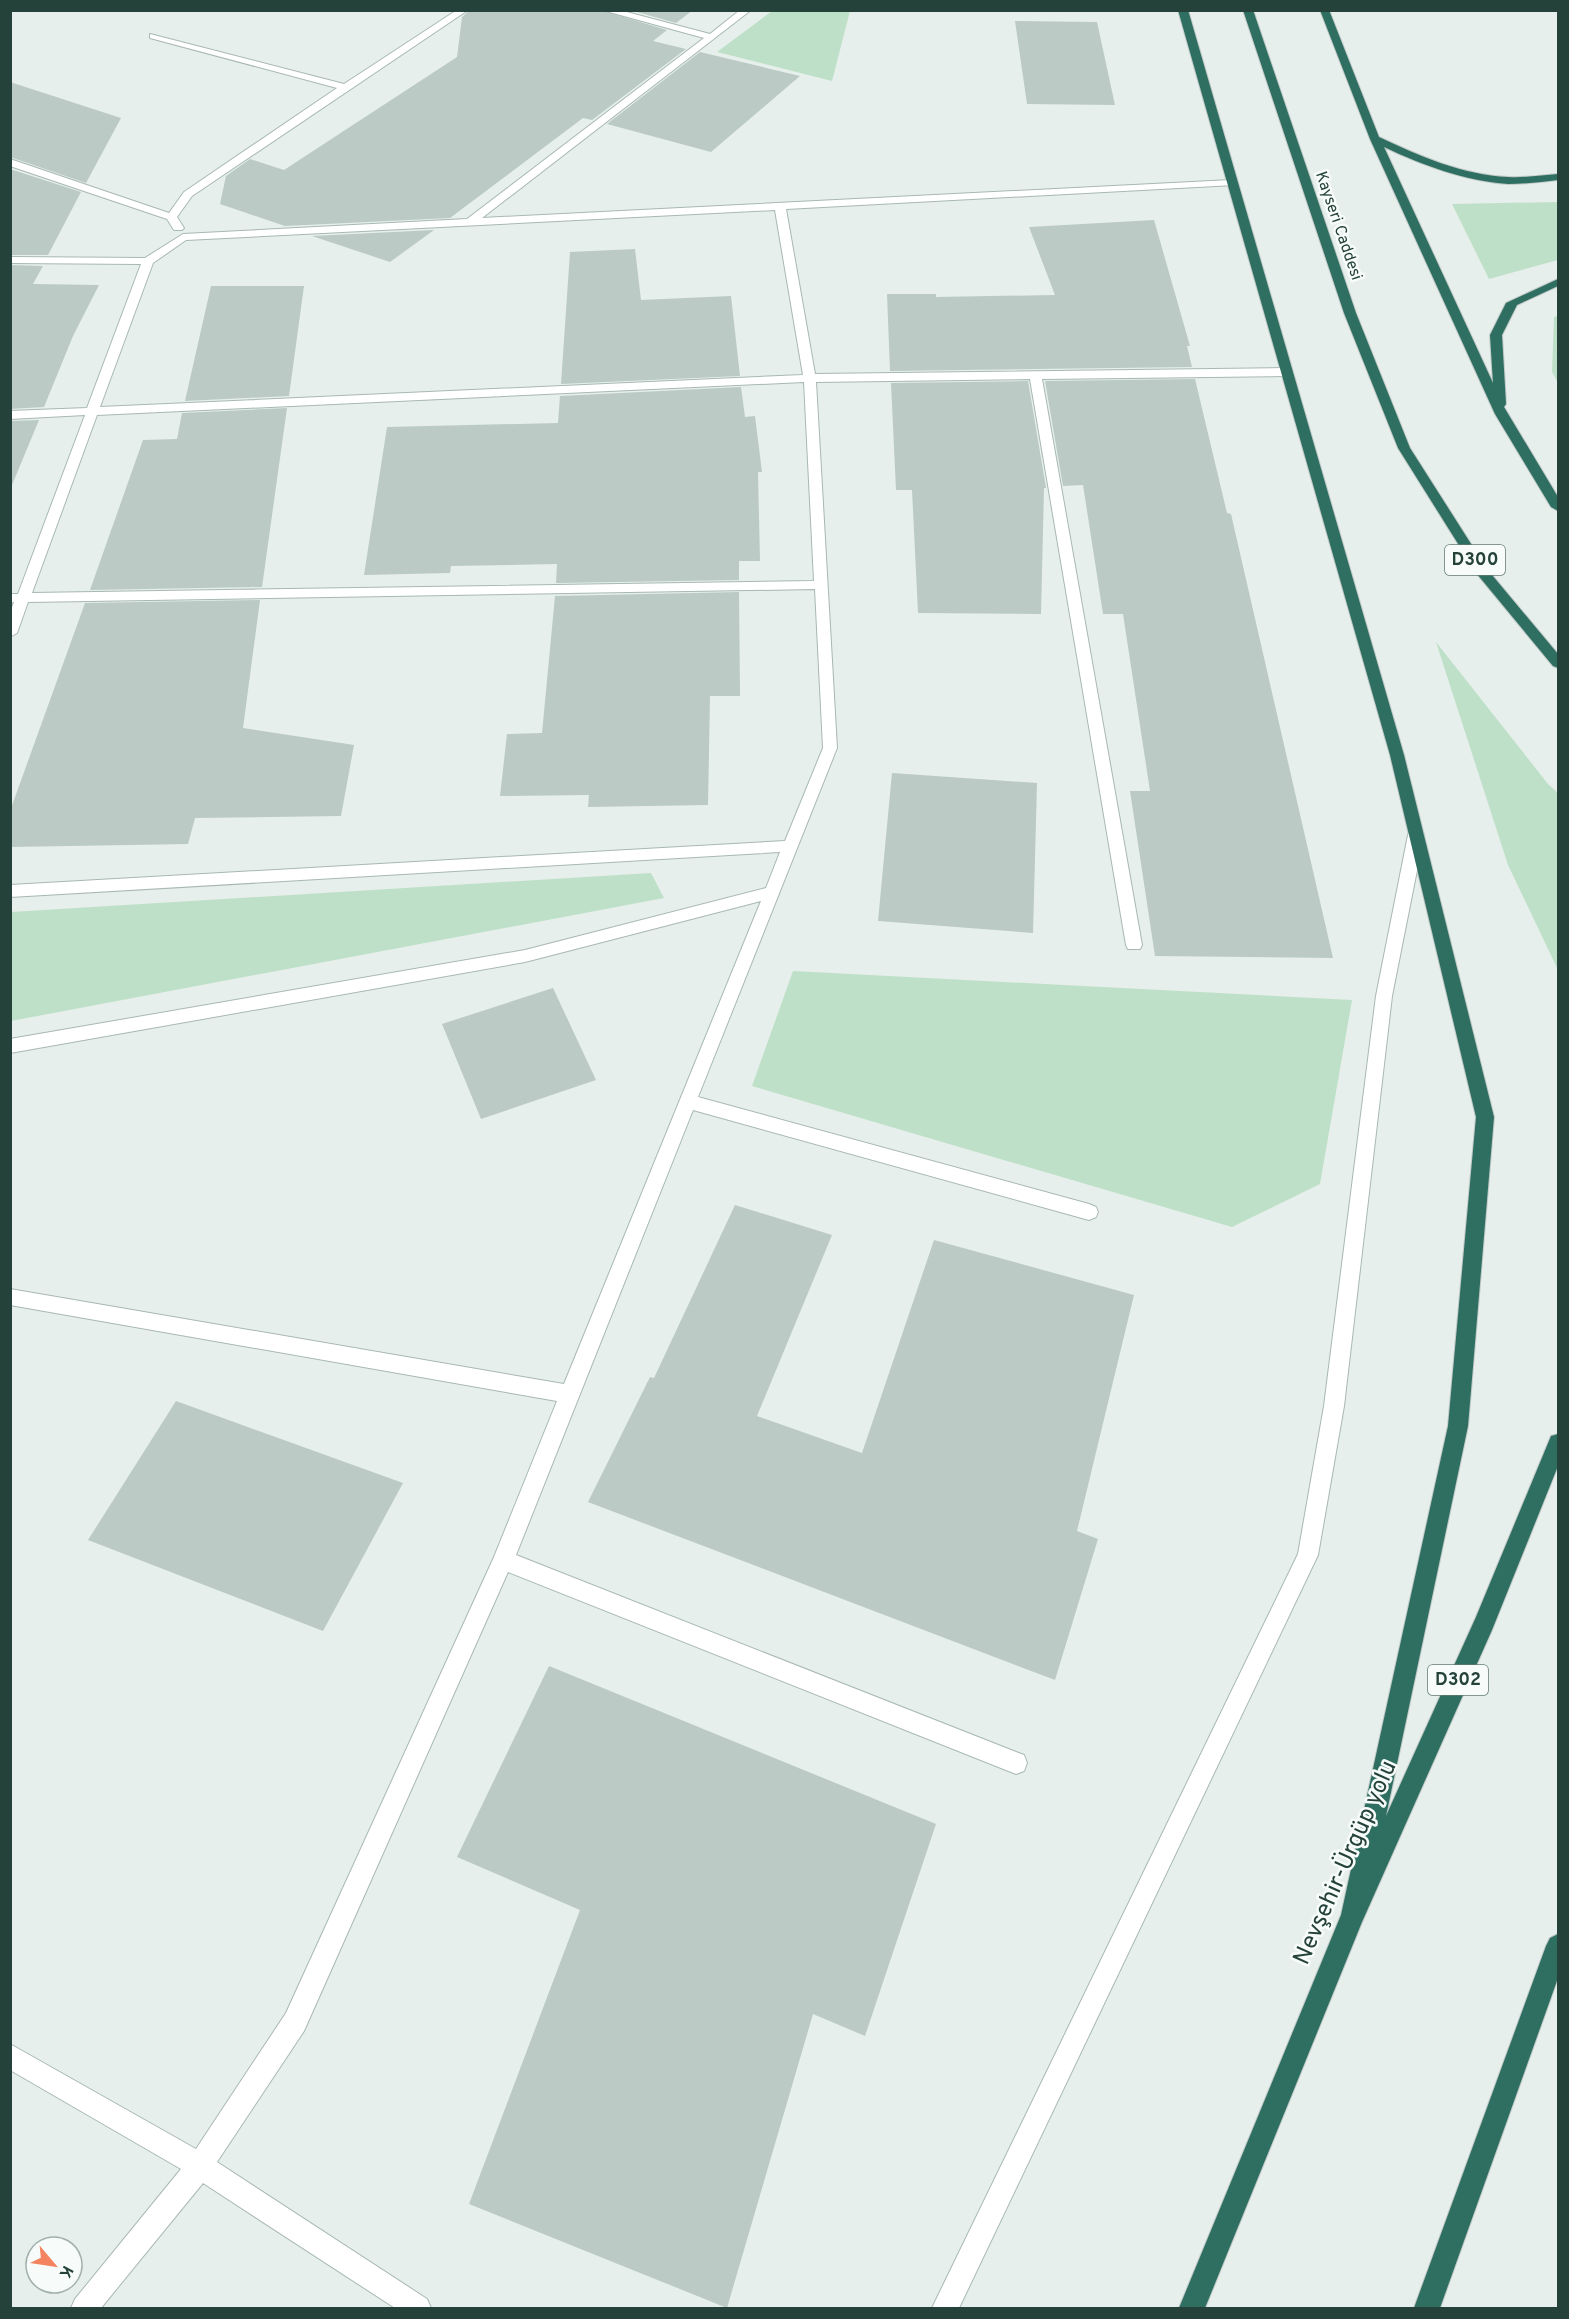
<svg xmlns="http://www.w3.org/2000/svg" width="1569" height="2319" viewBox="0 0 1569 2319" font-family="Overpass,sans-serif">
  <rect width="100%" height="100%" fill="#e6efeb"/>
  <path fill="#bfe0c8" d="M772 11H850L832 81 717 52Z
    M1558 202V260L1489 279 1452 204Z
    M1558 316V383L1552 372 1554 317Z
    M1436 642 1548 784 1558 793V970L1508 865Z
    M651 873 664 898 11 1021V912Z
    M793 971 1352 1000 1320 1184 1232 1227 752 1086Z"/>
  <path fill="#bbcac4" d="M470 10H600L667 30 653 41 686 49 592 120 583 118 450 218 285 226 220 204 226 176 250 159 284 170 457 57 462 17Z
    M630 10H693L676 23Z
    M1015 21 1097 22 1115 105 1027 104Z
    M700 52 800 76 711 152 607 124Z
    M10 82 121 118 86 183 10 157Z
    M10 169 81 192 48 255H10Z
    M1154 220 1190 346H1187L1192 367 890 371 887 294H936V297L1055 295 1029 227Z
    M434 230 390 262 312 236Z
    M635 249 641 300 731 296 740 376 561 384 570 252Z
    M10 265 43 266 33 284 99 285 73 336 44 407 10 409Z
    M211 286H304L289 396 185 401Z
    M1195 379 1227 513 1231 514 1333 958 1155 956 1130 791H1150L1123 614H1103L1083 485 1063 486 1045 381Z
    M1028 381 1046 488H1044L1041 614 918 613 912 490H896L891 383Z
    M741 387 745 417 755 416 762 472H758L760 561H739V580L556 583 557 564 451 566 450 573 364 575 387 427 558 423 560 396Z
    M287 408 262 587 90 590 143 440 177 439 182 413Z
    M39 420 12 485H10V421Z
    M739 592 740 696H710L708 805 588 807 589 795 500 796 507 734 542 733 555 596Z
    M260 600 243 728 354 745 341 816 195 818 188 844 10 847V811L85 603Z
    M892 773 1037 783 1033 933 878 921Z
    M553 988 596 1080 481 1119 442 1024Z
    M735 1205 832 1235 757 1416 862 1453 934 1240 1134 1295 1077 1531 1098 1539 1055 1680 588 1502 650 1377 654 1378Z
    M176 1401 403 1483 323 1631 88 1540Z
    M549 1666 936 1824 865 2036 813 2014 727 2308 469 2204 580 1910 457 1857Z"/>
  <g fill="none" stroke-linecap="round" stroke-linejoin="round">
    <g stroke="#a8b8b2" stroke-width="2">
      <path id="minor" d="M457 10H468L192 196 177 217 184 228 182 230H174L167 219 10 166V159L169 213 184 192 337 88 150 38V34L344 84Z
        M602 10H619L710 34 740 10H751L482 218 1231 180 1236 183 1235 185 786 209 815 374 1285 368 1291 372 1285 376 1042 379 1142 945 1140 949H1128L1126 945 1030 379 816 382 837 748 698 1097 1089 1204 1096 1207 1098 1212 1096 1217 1089 1220 693 1110 516 1555 1016 1752 1024 1755 1027 1763 1024 1771 1016 1774 508 1572 304 2031 217 2162 427 2299 431 2308H395L203 2183 101 2308H71L75 2299 181 2169 10 2070V2044L196 2149 286 2013 494 1557 557 1401 10 1305V1289L564 1384 761 901 525 962 10 1053V1039L525 950 766 888 780 852 10 897V885L785 841 823 748 815 589 28 602 17 633 10 637V613L14 602H10V594H18L85 415 10 419V411L87 408 141 264 10 263V257L145 258 183 234 467 219 704 38ZM775 210 803 375 100 407 153 263 186 240ZM804 382 814 581 32 593 97 415Z
        M1416 829 1422 831 1424 835 1392 996 1344 1406 1318 1555 959 2308H932L1298 1554 1324 1406 1376 996 1408 835 1410 831Z"/>
    </g>
    <g stroke="#c2cac8" stroke-width="2">
      <path id="highway" d="M1178 10H1188L1404 755 1494 1117 1468 1426 1386 1816 1476 1617 1551 1436 1558 1434V1466L1492 1630 1362 1922 1205 2308H1179L1341 1915 1448 1426 1476 1117 1390 755Z
        M1243 10H1253L1356 313 1410 448 1487 569 1558 654V668L1553 666 1477 574 1398 448 1344 313Z
        M1320 10H1329L1379 137C1419 156 1463 175 1508 177 1525 178 1542 175 1558 174V180C1542 182 1525 184 1508 184 1465 181 1422 165 1384 147L1493 383 1490 335 1506 303 1558 279V286L1517 305 1502 335 1506 404 1504 407 1558 497V511L1551 507 1495 414 1370 139Z
        M1558 1934V1978L1440 2308H1414L1546 1946 1550 1938Z"/>
    </g>
    <use href="#minor" fill="#fff" fill-rule="evenodd"/>
    <use href="#highway" fill="#2f6f62" fill-rule="evenodd"/>
  </g>
  <g text-anchor="middle" dominant-baseline="central" stroke-width="5" stroke-linejoin="round" paint-order="stroke">
    <g font-size="16" fill="#24423a" stroke="#f7fbf9">
      <text transform="translate(1338 226) rotate(71)">Kayseri Caddesi</text>
    </g>
    <g fill="#f7fbf9" stroke="#637a73" stroke-width="1.5">
      <rect x="1445" y="545" width="60" height="30" rx="4.5"/>
      <rect x="1428" y="1665" width="60" height="30" rx="4.5"/>
    </g>
    <g font-size="18" font-weight="bold" fill="#24423a">
      <text x="1475" y="560">D300</text>
      <text x="1458" y="1680">D302</text>
    </g>
    <g font-size="24" fill="#24423a" stroke="#f7fbf9">
      <text transform="translate(1346 1863) rotate(-66)">Nevşehir-Ürgüp yolu</text>
    </g>
  </g>
  <rect width="1569" height="2319" fill="none" stroke="#24423a" stroke-width="24"/>
  <g transform="translate(54 2265) rotate(119)"><circle r="28" fill="#f7fbf9" stroke="#a3b1ad" stroke-width="1.5"/>
  <path d="M0-4.5L10 22L0 15L-10 22Z" fill="#f4845f"/>
  <text y="-9" font-size="16" font-weight="bold" text-anchor="middle" fill="#24423a">K</text>
  </g>
</svg>
